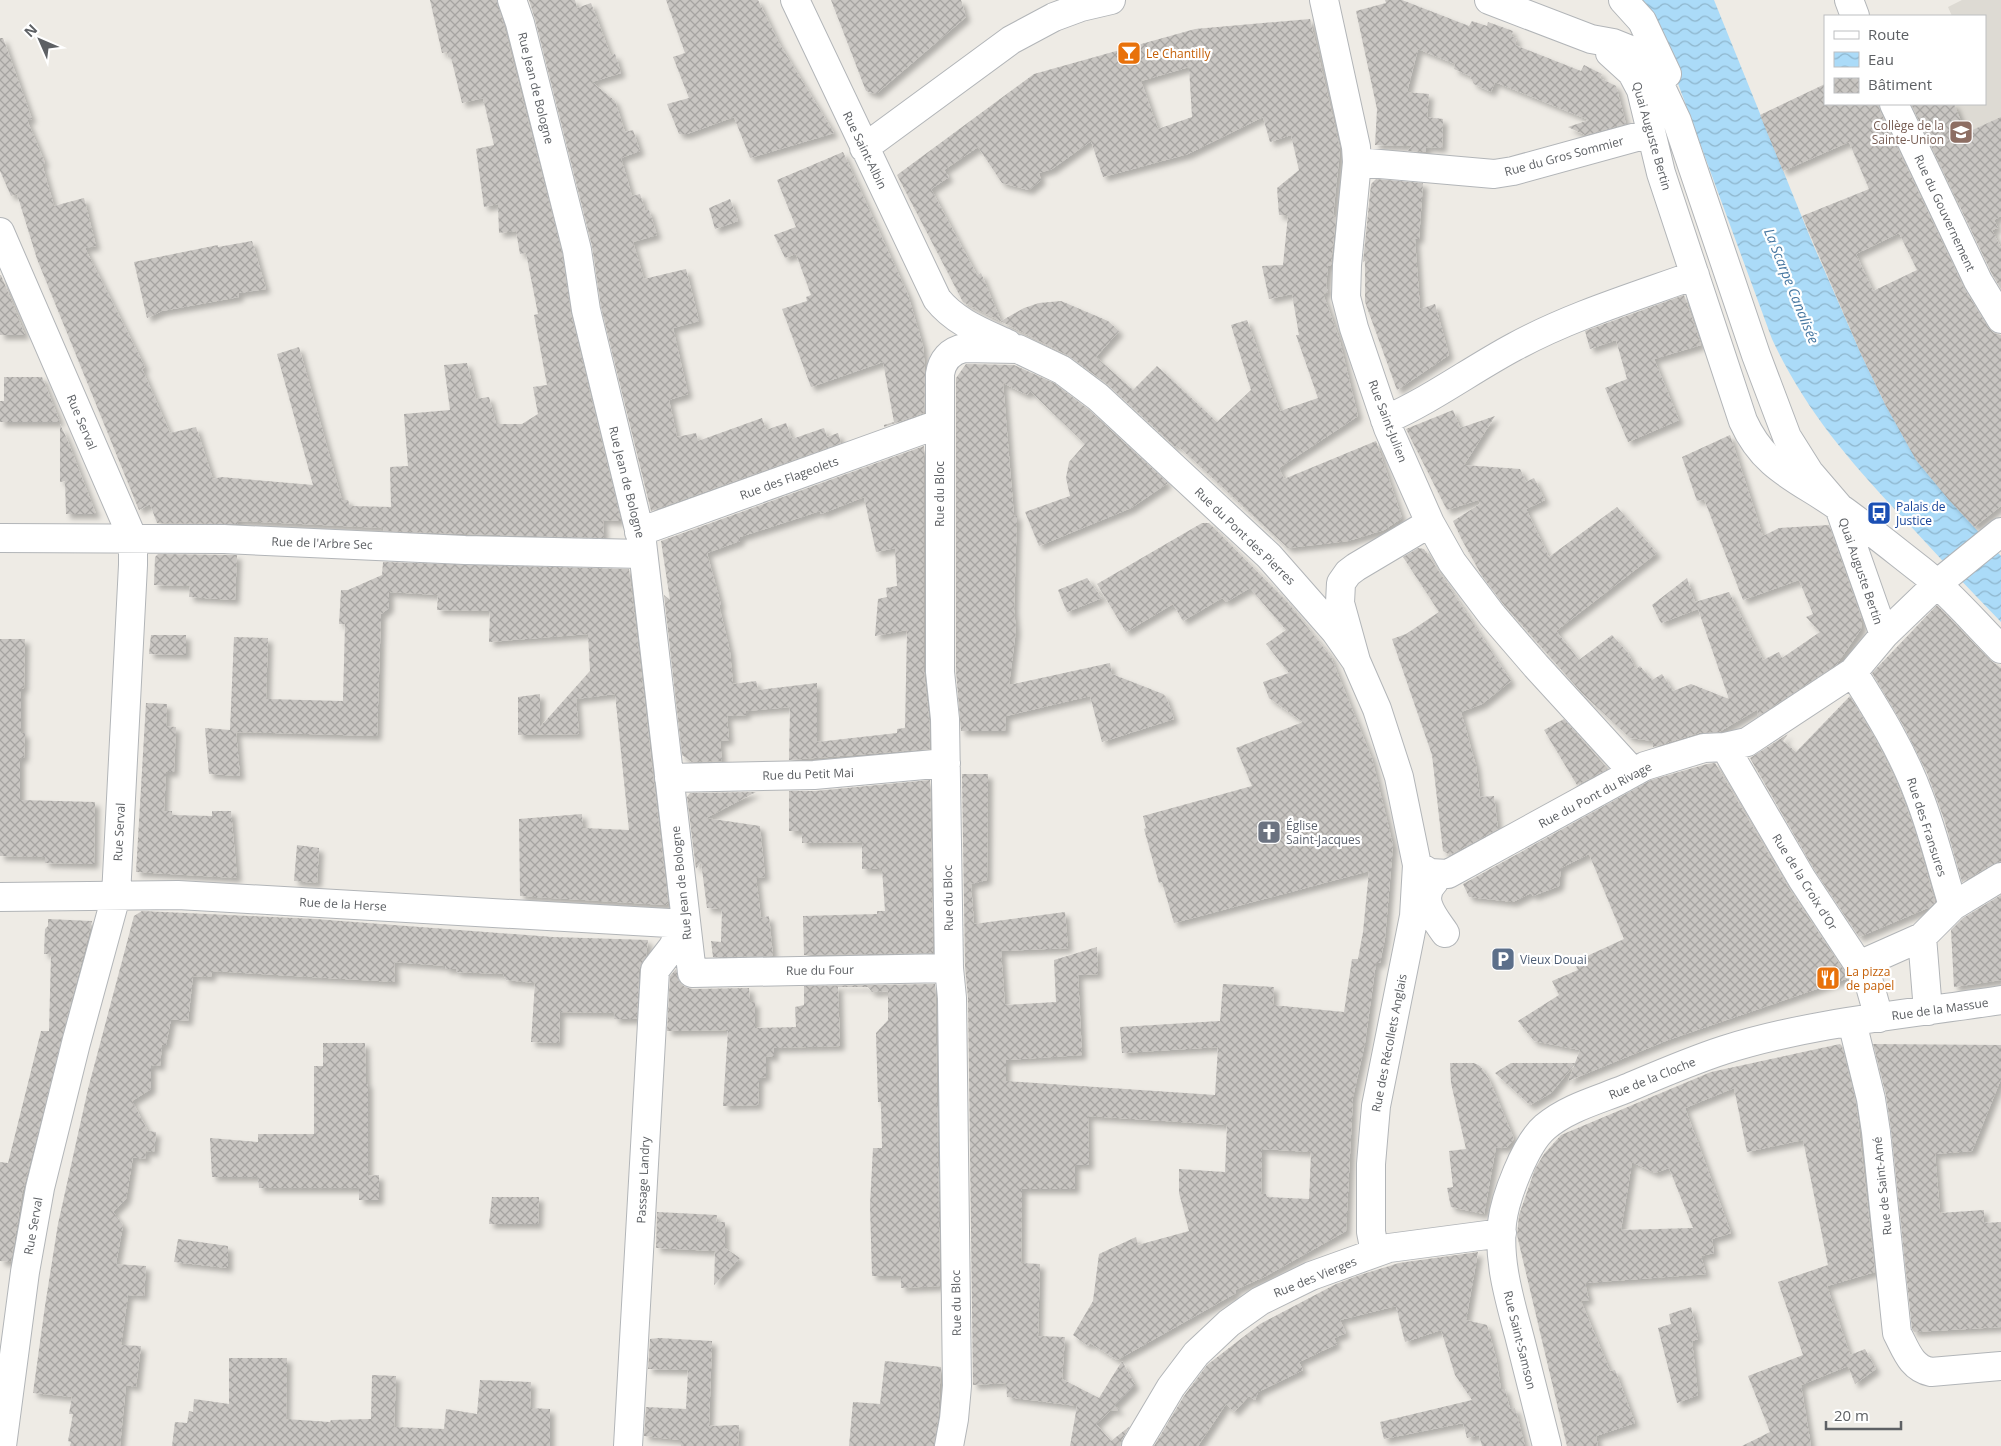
<svg xmlns="http://www.w3.org/2000/svg" width="2001" height="1446" viewBox="0 0 2001 1446" font-family="'Open Sans',sans-serif">
  <defs>
    <pattern id="water-waves" width="16" height="10" patternUnits="userSpaceOnUse" patternTransform="scale(1.25)"><rect width="16" height="10" fill="#abdbf8"/><path d="M0 5q4-4 8 0t8 0" fill="none" stroke="#8eb5cc"/></pattern>
    <pattern id="building-cross-hatch" width="8" height="8" patternUnits="userSpaceOnUse" patternTransform="scale(1.25)"><rect width="8" height="8" fill="#c9c6c2"/><path d="M0 0l8 8M0 8l8-8" fill="none" stroke="#a6a4a1"/></pattern>
    <filter id="shadow"><feDropShadow dx="4.5" dy="4.5" stdDeviation="2.5" flood-color="#0004"/></filter>
  </defs>
  <rect width="100%" height="100%" fill="#eeebe5"/>
  <path fill="#dddad3" d="M1962 0H2001V186L1955 209 1908 104H1985V16H1952L1948 7Z"/>
  <path fill="url(#water-waves)" d="M1633 0H1714L1812 242 1861 354 1886 406 1974 527 2001 556V622C1968 588 1936 554 1904 519 1851 463 1805 410 1772 339L1666 51Z"/>
  <path fill="url(#building-cross-hatch)" fill-rule="evenodd" filter="url(#shadow)" d="M430 0H497L562 253 571 314 621 521 603 520 604 538 466 534 383 531 384 528 238 521V524L157 523 150 504 139 510 37 259 17 194 11 196 0 171V38H3L32 119 27 120 45 163 42 164 54 206 84 198 96 246 85 248 145 367 142 369 170 433 196 427 213 479 221 477 313 485 277 354 299 347 342 500H348L350 506 391 507 390 467 408 466 404 414 450 410 444 365 467 363 476 399 489 397 496 424H522L538 414 533 387 547 385 534 315 538 314 526 253 520 254 516 231 499 233 498 204 484 207 476 149 494 145 483 98 462 103 451 57H448L447 52 442 53Z
    M529 0H575L577 8 591 3 611 56 615 54 621 73 592 82 615 101 625 132 633 130 640 151 621 158 632 196 640 194 645 210H649L657 235 633 242 644 279 686 269 699 321 673 328 688 394 669 400 677 437 696 433 698 441 762 418 766 430 786 423 792 439 824 428 827 437 838 433 841 443 651 511 601 307 592 246 535 19Z
    M666 0H758L779 43 834 133 750 158 734 117 687 134H679L667 104 689 98 673 57 685 53Z
    M831 0H961L966 17 876 94 866 91Z
    M1385 0H1402L1469 26 1472 21 1487 26 1488 22 1513 31 1511 36 1517 38 1515 45 1581 71 1584 65 1602 74 1600 78 1616 86 1626 124 1585 135 1568 127 1589 120 1495 82 1491 92 1474 84 1470 76 1454 69 1455 64 1418 49 1407 92 1429 94 1427 117 1443 119 1442 148 1426 147V152L1407 151 1412 146 1375 145 1377 109 1356 11 1386 3Z
    M1310 19 1340 149 1333 217 1336 215 1331 265 1328 266 1326 286 1328 292 1323 294 1339 338 1358 416 1279 468 1284 479 1376 441 1402 518 1384 530 1348 541 1288 548 1177 445 1175 447 1107 384 1069 356 963 302 897 175 1034 74 1195 29ZM1189 67 1192 117 1158 129 1141 81ZM1263 117 1270 142 1291 135 1299 170 1277 188 1279 215H1288L1283 265 1262 266 1269 299 1292 294 1299 335H1296L1318 398 1280 411 1247 320 1231 325 1251 390 1217 422 1157 366 1133 390 1096 357 1119 331 1108 321 1061 301 1039 303 1024 308 1001 321 981 273 977 275 931 189 949 177 944 170 978 147 1002 183 1029 190 1041 180 1039 173 1052 169 1091 141 1103 177 1188 154Z
    M1825 84V104H1879L1880 111 1964 288 1988 327 1994 333 2001 335V506L1974 527 1948 499 1916 460 1886 406 1861 354 1802 216 1869 189 1849 142 1783 171 1760 115ZM1899 233 1917 270 1873 291 1856 254Z
    M1911 104H1954L1966 133 2001 117V216L1994 220 1998 228 1992 230 2001 248V289L1992 274Z
    M843 152 908 295 923 346 925 369 924 413 884 427V425L894 422 883 362 811 387 782 309 807 301 806 297 811 295 796 254 785 258 774 235 796 227 777 180Z
    M1376 179 1423 183 1419 239H1415L1420 309 1435 304 1449 355 1397 390 1365 302V261L1363 262 1371 184Z
    M730 199 738 221 715 229 709 208Z
    M252 241 266 289 239 293V297L162 311 147 318 134 262 218 245V247Z
    M0 275H1L25 335H0Z
    M1684 295 1701 345 1654 359 1679 420 1628 442 1605 388 1627 379 1616 340 1590 349 1585 331Z
    M966 364 1014 365 1054 383 1088 409 1168 483 1131 508 1039 546 1025 512 1070 496 1066 478 1069 462 1085 444 1030 391 1027 395 1003 383 1014 516 1017 515 1014 609 1016 630 1009 685 1110 663 1112 674 1163 694 1166 697 1174 719 1102 742 1090 696 1006 716 1005 731H961L956 671V378Z
    M4 377H42L60 422H0V401H4Z
    M1453 410 1460 428 1495 416 1464 465 1520 469 1526 482 1534 478 1545 500 1526 509 1549 557 1617 507 1657 553 1556 631 1579 660 1612 635 1628 653 1636 669 1640 666 1652 680 1662 674 1673 691 1691 684 1729 699 1698 609 1661 623 1652 605 1687 578 1695 602 1729 592 1763 660 1779 652 1782 658 1820 632 1806 617 1813 614 1799 580 1743 600 1704 499 1697 501 1682 457 1730 435 1763 536 1779 528 1829 525 1862 620 1861 629 1836 665 1757 717 1758 709 1719 732 1699 733 1653 747V741L1630 738 1582 693 1504 605 1482 576 1462 540 1453 521 1480 504 1478 500 1447 510 1406 429Z
    M60 424 67 439 96 514H66L65 481 60 482Z
    M924 446V672L929 720 930 749 789 760 790 707 746 711V715L727 716 729 740 720 741 722 761 692 762 682 755 664 595 670 600 661 541ZM864 497 876 552 895 548 897 586 886 588 887 597 878 599 875 636 907 630 905 728 897 729V733L817 742V683L758 690 756 681 733 684 730 652 719 605H721L707 553 740 541V537L820 511 821 514Z
    M1202 523H1209L1288 603 1331 657 1372 759 1393 845 1385 938 1380 963H1376L1365 1043 1353 1097 1346 1231 1266 1276 1235 1290 1236 1293 1117 1360 1090 1343 1088 1346 1073 1335 1093 1301 1099 1254 1136 1237 1138 1245 1189 1231 1179 1193V1169L1225 1172 1227 1125 1088 1116 1089 1165H1075V1189H1022L1021 1263 1040 1264 1038 1336 1065 1337 1062 1379 1099 1398 1122 1361 1135 1385 1114 1406 1119 1409V1411L1111 1410 1096 1424 1111 1441 1130 1426 1123 1438 1120 1446H1070L1077 1406 1007 1397 1006 1383 973 1385 968 998 965 967 962 774H988L987 880 971 884 974 924 1065 912 1068 948 1001 951 1005 1005 1056 1002 1054 960 1097 947 1098 974 1078 975 1082 1055 1006 1060V1081L1215 1095 1218 1047 1122 1053 1120 1027 1220 1021 1223 984 1274 987 1273 1005 1344 1012 1352 959H1358L1363 932 1369 871 1174 923 1162 882 1159 883 1144 829 1146 828 1143 816 1252 786 1236 748 1303 722 1269 698 1263 682 1289 673 1266 644 1286 630 1250 588 1226 602 1222 598 1183 621 1173 604 1126 632 1097 584ZM1262 1149 1311 1152 1309 1199 1267 1197 1266 1194H1261Z
    M1418 548 1424 549 1511 681 1482 704 1461 712 1476 766 1480 797 1494 796 1498 829 1450 855 1443 851 1432 755 1392 639 1406 634 1439 612 1403 557Z
    M158 554 237 555 235 600 189 597 190 586 154 585 155 557Z
    M383 562 629 569 668 903 666 905 520 896 519 819 582 814 583 828 629 830 615 694 576 699 579 734 518 735V697L540 694V727L590 671 588 634 489 642 490 611 437 610 438 595 389 592V608L381 614 377 736 236 732 240 776 209 774 205 728 230 730 234 637 268 638 266 699 343 701 345 624H339L341 590H348L382 575Z
    M1087 578 1102 598 1067 612 1058 590Z
    M1937 605 1990 660 2001 668V861L1993 864 1962 882 1944 819 1927 773 1903 725 1872 673Z
    M151 635H186V655L149 654Z
    M0 639H25L24 688 21 689V733H25L24 758H20V800L95 802 94 864 45 863V857L0 856Z
    M1850 696 1876 740 1898 786 1914 828 1935 902 1930 907 1859 937 1815 871 1750 758 1788 734 1783 741 1796 752Z
    M146 703 167 704 166 726 176 727 174 772H166L164 811H172V815L212 816V811H231L237 878 136 872Z
    M1564 719 1606 767V770L1577 785 1544 730Z
    M1715 763 1788 887 1849 978 1668 1040 1568 1081 1575 1064 1551 1093 1530 1105 1495 1073 1511 1063H1575L1580 1050 1534 1041 1518 1021 1559 995 1552 981 1578 970 1574 962 1624 939 1589 854 1561 868 1559 886 1533 896 1531 893 1513 902 1469 897 1463 884 1651 780 1707 764Z
    M930 780 933 953 804 955 803 916 877 914V911H885L882 869H862V842L802 843V831H789V791H815Z
    M756 792 706 818 760 826 765 877 756 878 761 918 769 916 773 956 713 957 711 941 721 942 722 909 707 908 701 862 696 869 687 797 690 793Z
    M297 845 319 848 317 883 294 881Z
    M2001 895V980L1954 987 1951 930 1963 918Z
    M142 911 315 919 553 937 648 940 646 956 639 969 637 1019H614L615 1013 560 1012 559 1043 531 1042 535 983 506 980 503 974 456 972V969H445L446 966 394 962 395 982 212 971 211 977 193 976 188 1021 171 1019 166 1045H162L160 1066 151 1065V1089L132 1101 148 1131 156 1132 154 1152 146 1151 145 1159 133 1157 126 1199 113 1212 123 1225 116 1264 146 1266 144 1296 128 1295 121 1345 141 1346 136 1387 126 1385 120 1446H70L71 1442 68 1441 73 1414H69L72 1397 33 1393 45 1306 58 1224 88 1089 134 916Z
    M48 919 92 921 22 1194 11 1262 0 1261V1162L8 1163 41 1031H49L51 954H44L45 929 48 926Z
    M676 969 679 982 685 987 692 989 749 988 750 1002H755V1028L796 1027 795 1007 804 1005V986L935 984 940 1286 901 1288V1276H872L870 1205 873 1148H882L881 1102H878L876 1033 888 1020V991L872 992 868 987H838L840 1046 774 1048V1057L766 1056V1077L759 1078 758 1105 723 1106 728 1030 667 1031 670 976Z
    M323 1043H365L366 1083H368V1176L379 1175V1200H359V1188H259L258 1177H212L210 1138 258 1142V1134H314V1066H323Z
    M1840 1044 1842 1046 1856 1102 1875 1272 1827 1286 1850 1355 1865 1349 1876 1369 1855 1384 1848 1366 1801 1385 1811 1446H1742L1770 1432 1748 1376 1803 1355 1778 1282 1828 1265 1803 1140 1747 1152 1734 1088 1685 1108 1731 1233 1712 1239 1714 1253 1701 1256 1706 1274 1585 1283 1589 1300 1581 1301 1610 1371 1615 1370 1635 1423 1596 1436 1598 1446H1567L1517 1235 1519 1215 1535 1169 1544 1154 1561 1135 1711 1072ZM1632 1162 1655 1173 1669 1168 1693 1228 1621 1230Z
    M1873 1044 2001 1045V1079L1972 1151 1935 1154 1940 1213 1984 1210V1223L2001 1222V1327L1914 1332 1912 1329 1891 1130 1886 1095Z
    M1450 1063H1474L1480 1066 1489 1079 1514 1139 1506 1148 1496 1147 1484 1214 1451 1207 1447 1188 1453 1187 1449 1151 1466 1149 1451 1083Z
    M492 1197H539L538 1224H489Z
    M657 1212 717 1215 716 1222H725V1248L740 1258 714 1285 715 1251 656 1248Z
    M178 1239 228 1246V1268L174 1262Z
    M1478 1252 1466 1320 1487 1325 1496 1358 1501 1389H1505L1510 1409 1515 1408 1525 1446H1482L1479 1435 1467 1438 1463 1423 1384 1439 1380 1422 1472 1400 1455 1375 1441 1330 1405 1342 1396 1306 1340 1320 1346 1333 1334 1338 1337 1344 1299 1362 1303 1370 1258 1392 1255 1400 1249 1396 1234 1412 1226 1404 1198 1446H1154L1184 1396 1207 1365 1260 1324 1336 1284 1360 1275 1399 1263Z
    M1691 1307 1698 1339 1692 1341 1698 1395 1677 1403 1658 1328 1671 1324 1669 1314Z
    M659 1338 712 1341 709 1426 739 1425 738 1446H681V1440L644 1436 646 1407 686 1409 688 1370 648 1369 650 1339Z
    M229 1358H287L286 1419 330 1422 331 1420 371 1419 372 1375 396 1376 394 1427 444 1429 446 1409 477 1414 480 1380 531 1382 530 1408 550 1409V1446H172L175 1422 187 1423 189 1411 193 1412 194 1399 229 1404Z
    M885 1361 941 1367 938 1417 934 1446H849L853 1402 880 1404Z"/>
  <g fill="none" stroke-linecap="round" stroke-linejoin="round">
    <g stroke="#b2b5b8" stroke-width="30">
      <path id="minor" d="M512 0 520 23 577 250 586 310 642 542 692 973 949 968
        M795 0 937 299C955 322 982 332 1008 344
        M1324 0 1356 147 1357 162 1347 265 1346 297 1354 328 1388 428 1430 523 1452 562 1492 615 1536 666 1633 772
        M1489 0 1591 39 1613 43 1628 49 1651 66 1677 121 1756 355 1787 437 1809 472 1839 507 1884 635
        M1623 0 1642 21 1667 74
        M1849 0 1855 16
        M1610 53 1632 73 1641 90 1661 173 1743 421C1765 470 1800 479 1840 508 1868 528 1895 550 1922 571 1951 594 1975 623 2001 649
        M1894 104 1978 281 2001 319
        M864 148 1011 40 1054 17 1081 7 1111 0
        M1357 162 1494 174 1513 171 1651 133
        M0 232 133 539V565L116 896 76 1043 40 1188 25 1272 2 1446
        M1385 420C1431 400 1471 370 1514 347 1571 316 1634 297 1695 275
        M639 532 939 424
        M0 538 224 539 465 550 643 554
        M1853 672C1878 712 1903 752 1919 796 1933 832 1942 870 1953 906
        M1725 747 1802 879 1868 979 1879 1018
        M669 778 814 775 946 763
        M1417 865 1430 873 1448 874 1645 766 1704 748 1725 747 1747 742 1853 672 1884 635 1937 584 2001 532
        M1434 882C1417 899 1435 918 1445 933
        M0 897 178 895 686 924 672 948 655 970 628 1446
        M1922 937 1928 1011
        M1859 965 1922 937 1953 906 2001 877
        M1852 1022 1871 1099 1876 1132 1897 1333C1906 1350 1911 1368 1931 1372L2001 1366
        M1375 1252 1371 1232V1164L1376 1106 1414 916 1417 865 1399 777 1377 709 1356 661 1340 603 1341 583 1348 573 1356 567 1430 523
        M949 1446 954 1419 957 1386 952 998 949 968 945 719 940 672V374C942 360 950 351 964 348L1018 349 1062 370 1098 397 1269 556 1335 631 1356 661
        M1136 1446 1171 1387 1196 1354 1229 1323 1260 1301 1311 1276 1389 1248 1502 1233
        M1547 1446C1538 1410 1529 1375 1520 1339 1510 1301 1498 1263 1502 1223 1505 1198 1525 1144 1545 1127 1567 1108 1598 1100 1625 1089 1658 1075 1690 1061 1724 1050 1812 1022 1910 1014 2001 1000"/>
    </g>
    <use href="#minor" stroke="#fff" stroke-width="28"/>
  </g>
  <defs>
    <g id="bar-square" transform="scale(1.25)"><rect x="-9" y="-9" width="18" height="18" rx="4" fill="#e8710a" stroke="#fff"/><path d="M-6-5H6L.8 .8V4.5H3.5V6h-7V4.5H-.8V.8Z" fill="#fff"/></g>
    <g id="school-square" transform="scale(1.25)"><rect x="-9" y="-9" width="18" height="18" rx="4" fill="#8d6e63" stroke="#fff"/><path d="M0-5L7-2L0 1L-7-2ZM-4 1L0 2.5L4 1V4Q0 6-4 4Z" fill="#fff"/></g>
    <g id="bus-square" transform="scale(1.25)"><rect x="-9" y="-9" width="18" height="18" rx="4" fill="#1a4fb4" stroke="#fff"/><path d="M-5-6H5V4H4V6H2V4H-2V6H-4V4H-5ZM-3.5-4V0h7V-4ZM-3.5 1.2v1.5H-2V1.2ZM2 1.2v1.5H3.5V1.2Z" fill="#fff"/></g>
    <g id="church-square" transform="scale(1.25)"><rect x="-9" y="-9" width="18" height="18" rx="4" fill="#6b7280" stroke="#fff"/><path d="M-1.2-6h2.4v3.5h3.3v2.4h-3.3V6h-2.4V-.1h-3.3v-2.4h3.3Z" fill="#fff"/></g>
    <g id="parking-square" transform="scale(1.25)"><rect x="-9" y="-9" width="18" height="18" rx="4" fill="#5c6f8a" stroke="#fff"/><path d="M-3.5-5.5H1a3.5 3.5 0 0 1 0 7H-1V5.5H-3.5ZM-1-3.4V-.6H.8a1.4 1.4 0 0 0 0-2.8Z" fill="#fff"/></g>
    <g id="restaurant-square" transform="scale(1.25)"><rect x="-9" y="-9" width="18" height="18" rx="4" fill="#e8710a" stroke="#fff"/><path d="M-5-6h1v4h1v-4h1v4h1v-4h1v5L-1.5 .5V6h-2V.5L-5-1ZM5-6V6H3V1.5H1.5Q1.5-4 5-6Z" fill="#fff"/></g>
  </defs>
  <g fill-rule="evenodd">
    <use href="#bar-square" x="1129" y="53"/>
    <use href="#school-square" x="1961" y="132"/>
    <use href="#bus-square" x="1879" y="513"/>
    <use href="#church-square" x="1269" y="832"/>
    <use href="#parking-square" x="1503" y="959"/>
    <use href="#restaurant-square" x="1828" y="978"/>
  </g>
  <g text-anchor="middle" dominant-baseline="central" stroke-width="4.5" stroke-linejoin="round" paint-order="stroke">
    <g font-size="12" fill="#c56008" stroke="#fff" text-anchor="start">
      <text x="1146" y="53">Le Chantilly</text>
      <text x="1846" y="971">La pizza<tspan x="1846" dy="14">de papel</tspan></text>
    </g>
    <g font-size="12" fill="#5d6064" stroke="#fff">
      <text transform="translate(536 88) rotate(76)">Rue Jean de Bologne</text>
      <text transform="translate(1652 136) rotate(74)">Quai Auguste Bertin</text>
      <text transform="translate(865 150) rotate(64)">Rue Saint-Albin</text>
      <text transform="translate(1564 156) rotate(-15)">Rue du Gros Sommier</text>
      <text transform="translate(1945 213) rotate(65)">Rue du Gouvernement</text>
      <text transform="translate(1388 421) rotate(69)">Rue Saint-Julien</text>
      <text transform="translate(82 422) rotate(67)">Rue Serval</text>
      <text transform="translate(789 478) rotate(-20)">Rue des Flageolets</text>
      <text transform="translate(627 482) rotate(76)">Rue Jean de Bologne</text>
      <text transform="translate(939 494) rotate(-90)">Rue du Bloc</text>
      <text transform="translate(1245 536) rotate(44)">Rue du Pont des Pierres</text>
      <text transform="translate(322 543) rotate(2)">Rue de l'Arbre Sec</text>
      <text transform="translate(1861 571) rotate(71)">Quai Auguste Bertin</text>
      <text transform="translate(808 774) rotate(-2)">Rue du Petit Mai</text>
      <text transform="translate(1595 795) rotate(-28)">Rue du Pont du Rivage</text>
      <text transform="translate(1927 827) rotate(72)">Rue des Fransures</text>
      <text transform="translate(119 832) rotate(-87)">Rue Serval</text>
      <text transform="translate(1805 882) rotate(58)">Rue de la Croix d'Or</text>
      <text transform="translate(681 883) rotate(-96)">Rue Jean de Bologne</text>
      <text transform="translate(948 898) rotate(-91)">Rue du Bloc</text>
      <text transform="translate(343 904) rotate(3)">Rue de la Herse</text>
      <text transform="translate(820 970) rotate(-1)">Rue du Four</text>
      <text transform="translate(1940 1009) rotate(-8)">Rue de la Massue</text>
      <text transform="translate(1389 1043) rotate(-79)">Rue des Récollets Anglais</text>
      <text transform="translate(1652 1078) rotate(-22)">Rue de la Cloche</text>
      <text transform="translate(643 1180) rotate(-87)">Passage Landry</text>
      <text transform="translate(1882 1186) rotate(-96)">Rue de Saint-Amé</text>
      <text transform="translate(33 1226) rotate(-80)">Rue Serval</text>
      <text transform="translate(1315 1277) rotate(-22)">Rue des Vierges</text>
      <text transform="translate(956 1303) rotate(-91)">Rue du Bloc</text>
      <text transform="translate(1520 1340) rotate(76)">Rue Saint-Samson</text>
    </g>
    <g font-size="12" fill="#785e54" stroke="#fff" text-anchor="end">
      <text x="1944" y="125">Collège de la<tspan x="1944" dy="14">Sainte-Union</tspan></text>
    </g>
    <g font-size="12" fill="#164399" stroke="#fff" text-anchor="start">
      <text x="1896" y="506">Palais de<tspan x="1896" dy="14">Justice</tspan></text>
    </g>
    <g font-size="12" fill="#5b616d" stroke="#fff" text-anchor="start">
      <text x="1286" y="825">Église<tspan x="1286" dy="14">Saint-Jacques</tspan></text>
    </g>
    <g font-size="12" fill="#4e5e75" stroke="#fff" text-anchor="start">
      <text x="1520" y="959">Vieux Douai</text>
    </g>
    <g font-size="14" font-style="italic" fill="#4677a1" stroke="#fff">
      <text transform="translate(1792 286) rotate(68)">La Scarpe Canalisée</text>
    </g>
  </g>
  <rect x="1824" y="15" width="162" height="90" fill="#ffffff" stroke="#bebfc1"/>
  <rect x="1834" y="31" width="25" height="8" fill="#ffffff" stroke="#bebfc1"/>
  <text x="1868" y="40" font-size="15" fill="#5d6064">Route</text>
  <rect x="1834" y="52" width="25" height="15" fill="url(#water-waves)" stroke="#bebfc1"/>
  <text x="1868" y="65" font-size="15" fill="#5d6064">Eau</text>
  <rect x="1834" y="78" width="25" height="15" fill="url(#building-cross-hatch)" stroke="#bebfc1"/>
  <text x="1868" y="90" font-size="15" fill="#5d6064">Bâtiment</text>
  <g transform="translate(40 40) rotate(315)" stroke="#ffffff" stroke-width="4" paint-order="stroke">
  <path d="M0-4L9 19L0 12L-9 19Z" fill="#5d6064"/>
  <text y="-8" font-size="14" font-weight="bold" text-anchor="middle" fill="#5d6064">N</text>
  </g>
  <path d="M1826 1421v8h75v-8" fill="none" stroke="#5d6064" stroke-width="2.5"/>
  <text x="1834" y="1421" font-size="15" fill="#5d6064" stroke="#ffffff" stroke-width="4" paint-order="stroke">20 m</text>
</svg>
